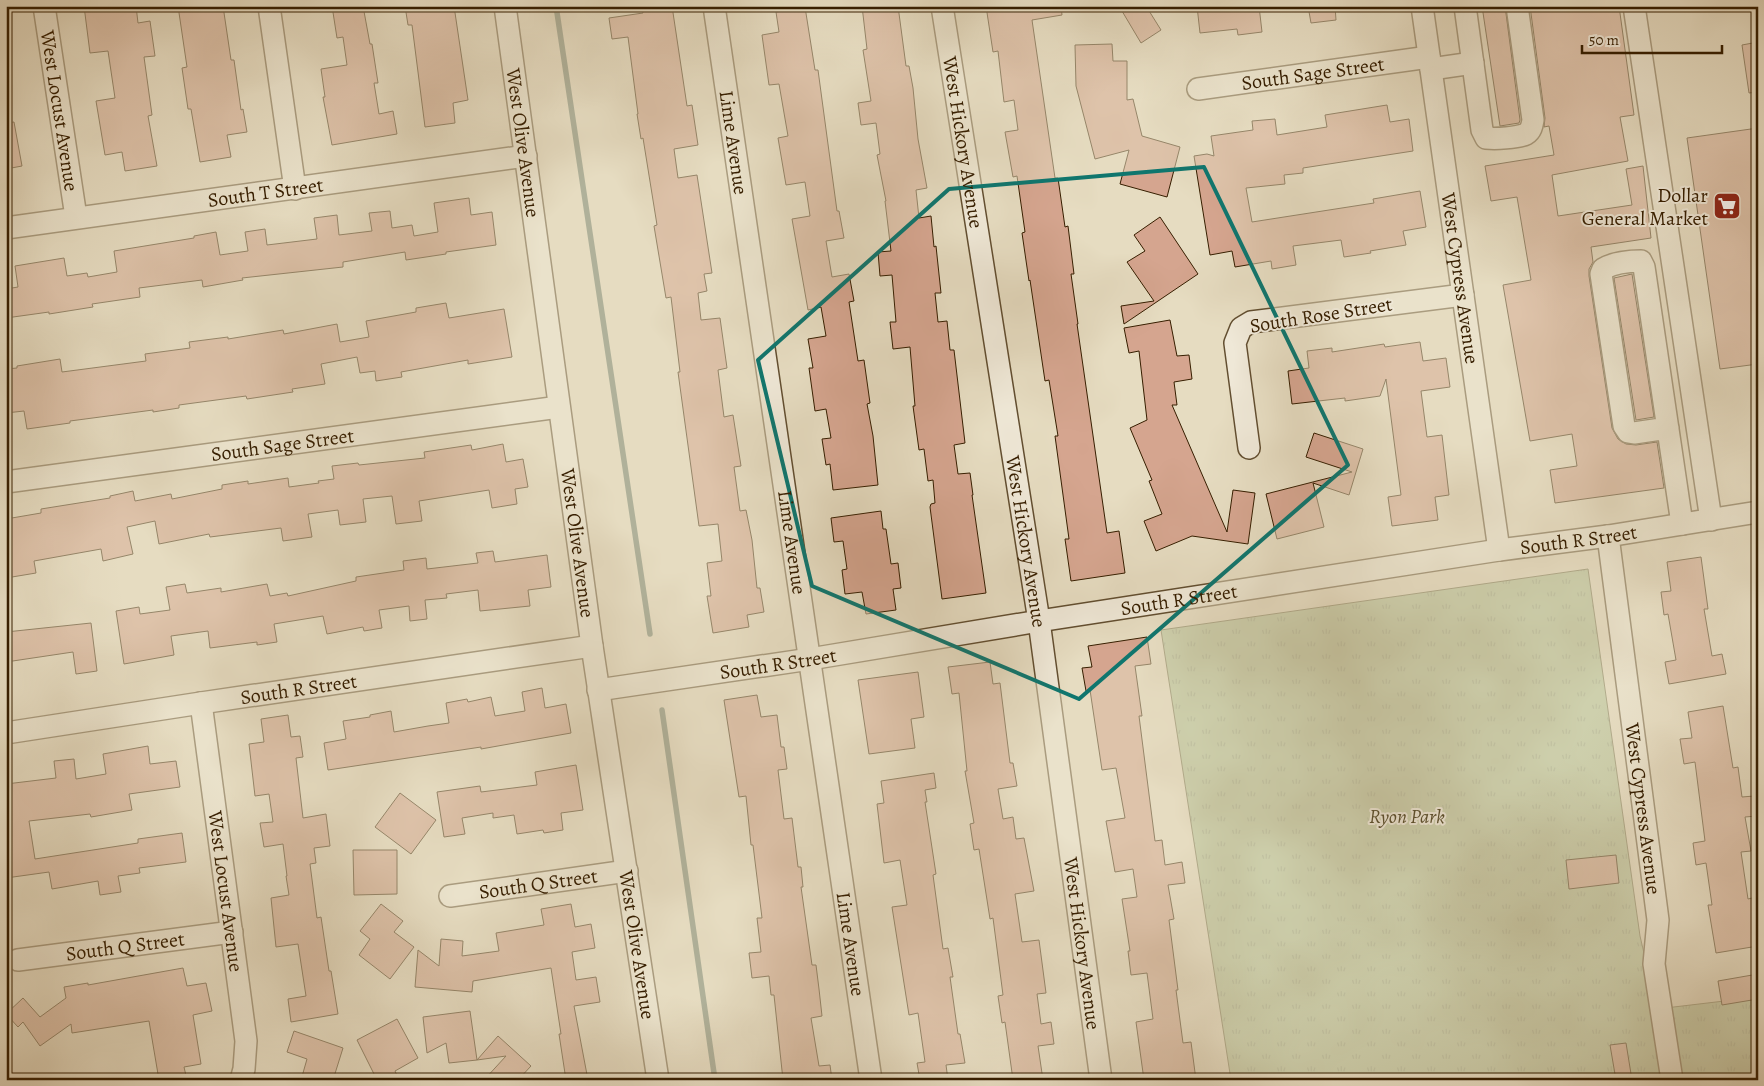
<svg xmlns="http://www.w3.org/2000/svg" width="1764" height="1086" viewBox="0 0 1764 1086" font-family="Alegreya,serif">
  <defs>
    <pattern id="park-tufts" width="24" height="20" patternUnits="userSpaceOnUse" patternTransform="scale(1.25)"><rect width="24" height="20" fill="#b1c196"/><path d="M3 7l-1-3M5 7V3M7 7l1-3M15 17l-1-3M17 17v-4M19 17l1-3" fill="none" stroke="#99a580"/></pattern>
  </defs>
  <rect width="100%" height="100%" fill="#e6dcc1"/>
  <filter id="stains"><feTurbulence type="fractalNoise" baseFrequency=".004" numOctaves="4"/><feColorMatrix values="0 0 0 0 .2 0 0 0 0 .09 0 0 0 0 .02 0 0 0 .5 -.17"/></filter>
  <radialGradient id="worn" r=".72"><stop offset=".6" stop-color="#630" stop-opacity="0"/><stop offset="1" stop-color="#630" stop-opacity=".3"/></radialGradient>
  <path fill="url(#park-tufts)" stroke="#74704b" d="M1588 569 1640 936 1657 1009 1758 997V1080H1231L1161 630Z"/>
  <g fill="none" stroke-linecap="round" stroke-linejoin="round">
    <path stroke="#707d6b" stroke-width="5.5" d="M556 6 650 634
      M662 710 715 1080"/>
  </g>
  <path fill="#d5a58f" stroke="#361e00" d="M84 6H136L138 23 150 21 155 56 144 57 152 115 148 116 157 166 125 171 122 152 105 155 96 101 115 98 108 51 90 53Z
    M178 6H223L231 60H234L241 110 243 109 247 132 227 135 231 157 200 162 191 109H188L182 68 187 67Z
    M332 6H363L370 44H372L378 83H374L379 114 393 111 397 134 332 145 323 97H325L321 69 347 65 343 37 337 38Z
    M405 6H454L468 100 453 103 455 123 425 127 412 25H408Z
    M642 6H672L687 106 692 105 698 145 674 149 678 178 697 175 712 273 704 274 707 291 698 293 701 320 720 318 727 368 718 370 724 417 733 415 741 466 734 467 740 511 746 510 752 540 757 588H760L764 612 747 615 749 627 713 633 707 596H711L707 563 722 561 718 524 699 526 678 372H680L671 297 666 298 654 226 657 225 643 138 641 139 637 114H638L628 37 612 39 609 18 643 13Z
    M862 6H898L906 66H909L913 88 918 139 927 188 916 190 919 218 931 216 934 247 936 246 941 293H935L938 322 947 321 950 350H954L965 443 954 445 958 474 970 473 973 495H972L986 593 942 599 930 507 931 504 935 503 933 480 928 481 924 449 919 450 913 406H915L910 347 893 349 890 322H896L892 275 880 276 878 252 891 251 885 201H886L877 155 880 154 876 123 861 125 858 103 871 101 863 50 867 49Z
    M986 6H1061L1062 15 1032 20 1055 178H1058L1065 227 1068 226 1074 274H1071L1078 324H1077L1107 533 1119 531 1125 573 1071 581 1065 539H1069L1055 436H1058L1049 380 1045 381 1030 280 1029 281 1022 233 1025 232 1017 176 1013 177 1005 132 1018 130 1014 100 1004 102 998 51 993 52Z
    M1119 6H1146L1161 30 1141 43Z
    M1197 6H1259L1262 32 1238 35 1237 29 1200 33Z
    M1308 6H1335L1336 20 1311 23Z
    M1482 6H1505L1520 120 1519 123 1500 126Z
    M1530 6H1619L1634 115 1620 117 1628 161 1552 175 1558 216 1632 205 1626 169 1643 166 1651 238 1591 247 1593 262 1589 269V276L1612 428 1618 439 1626 444 1636 445 1657 442 1664 488 1555 503 1550 470 1577 466 1572 434 1530 441 1503 285 1531 280 1517 197 1491 201 1485 166 1554 155 1549 126 1544 127 1545 118Z
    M805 7 815 70H818L837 211H839L844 238 826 241 832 277 849 274 854 301 849 302 858 361 864 360 870 403 867 404 873 436 878 485 833 490 830 464 826 465 822 439 831 438 826 409 815 411 809 368H813L808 339 826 336 821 307 808 310 792 219 810 216 805 182 786 185 778 138 788 136 779 84 769 85 762 35 779 32 776 12Z
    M1758 42V92L1749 93 1742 45Z
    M1112 44 1113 61H1127V100L1133 99 1142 136 1180 147 1167 197 1120 184 1129 150 1095 159 1076 86 1075 45Z
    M1387 105 1390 122 1409 119 1413 151 1303 168V173L1284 175 1285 184 1246 188 1252 222 1374 203 1373 199 1420 191 1426 227 1403 231 1406 245 1370 251 1371 253 1344 257 1341 240 1293 246 1296 265 1272 269 1271 261 1235 267 1232 251 1210 255 1194 156 1207 154 1214 156 1211 136 1253 130 1252 121 1275 119 1277 135 1327 127 1325 115Z
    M14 122 22 166 6 169V123Z
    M1758 128V364L1720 369 1687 138Z
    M469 198 471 215 492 212 496 245 446 252V254L406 260 405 252 343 262V267L242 278 243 280 203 287 202 280 139 288 140 297 92 304 93 307 49 314V312L6 318V289L18 287 15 266 64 258 67 276 87 273 88 277 117 272 114 251 194 238V236L216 232 220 255 248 251 245 232 265 229 267 245 317 239 314 218 337 215 339 235 372 231 369 213 390 211 392 228 412 225 414 236 438 232 434 203Z
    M1160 217 1198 274 1124 324 1121 306 1154 301 1127 262 1145 251 1134 235Z
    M1632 274 1654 417 1636 420 1614 278Z
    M446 303 449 318 504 309 512 357 468 364V360L401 372 402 377 376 381 375 371 360 373 357 357 321 364 325 384 292 389 293 392 247 399 246 396 179 405V408L153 412V410L70 421V423L27 429 24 411 6 413V369L17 368V366L60 359 62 372 146 361 145 354 190 348 189 342 228 337V339L283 330 284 334 337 324 340 342 369 337 366 321 416 312V308Z
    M1170 320 1177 356 1189 355 1192 379 1174 382 1177 405H1172L1227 532 1233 490 1255 493 1248 544 1192 536 1156 551 1144 521 1162 514 1149 481 1152 480 1130 428 1147 420 1139 351 1129 353 1124 328Z
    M1420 342 1423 361 1446 358 1450 387 1421 391 1427 437 1442 435 1449 495 1435 497 1438 520 1392 526 1388 497 1401 495 1386 379 1380 396 1345 401V398L1292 404 1288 371 1309 368 1307 351 1332 348V352L1384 344 1385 347Z
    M1314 433 1363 449 1349 495 1313 483 1324 527 1277 539 1266 494 1352 472 1306 457Z
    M503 444 506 462 523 459 528 487 515 489 517 504 492 508 489 490 419 501 422 521 396 524 392 496 363 499 366 522 340 525 338 510 308 514 312 537 283 541 281 528 210 537 209 534 159 544 155 521 127 527 133 554 103 561 101 549 34 561 36 573 6 578V533H9L6 519 41 513V509L110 498V496L133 491 135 501 171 494 172 499 222 489V485L248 481V484L288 478 289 487 319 483 318 481 334 479 332 466 358 463 359 465 425 458 424 452 471 445 472 450Z
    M881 511 883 529H886L891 564 898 563 901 588 893 589 896 610 866 614 862 592 845 594 842 570 847 569 843 541 834 542 831 518Z
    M493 551 495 562 547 555 551 587 528 590 530 606 480 611 478 590 446 594 447 598 425 600 427 619 410 621 409 606 379 610 382 628 364 631 363 627 327 634 323 616 274 624 277 642 257 645V642L210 648 208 631 171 636 174 655 124 664 116 611 139 607 140 614 170 610 166 587 185 584 187 593 221 588V592L267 584 270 596 287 593 288 596 356 581V577L404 570 403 561 426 558 427 569 478 563 476 553Z
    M1701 557 1708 609H1704L1712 656 1722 654 1726 674 1669 684 1665 662 1676 660 1668 614 1664 615 1661 592 1671 591 1667 562Z
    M91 623 97 671 76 674 73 652 6 662V632Z
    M1147 637 1151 664 1135 666 1142 716H1139L1155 841 1162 840 1165 865 1182 862 1185 883 1168 885 1174 919 1169 920 1178 990H1176L1183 1043 1191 1042 1196 1080H1144L1136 1022 1153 1019 1147 973 1131 975 1128 951H1130L1122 899 1137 897 1133 869 1115 872 1106 821 1125 818 1116 768 1102 770 1090 690 1086 691 1082 668 1092 667 1088 646Z
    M990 662 993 684 1000 683 1010 763H1013L1017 786 998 789 1003 819 1013 817 1016 839 1024 838 1034 891 1015 894 1022 942 1039 940 1046 993 1037 994 1041 1024 1051 1022 1054 1044 1038 1046 1043 1080H1013L1005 1022 1002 1023 998 996 1003 995 993 918 990 919 979 849 974 850 970 824 974 823 965 771H967L959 693 952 694 948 667Z
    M918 672 924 717 911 719 915 748 869 754 858 680Z
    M542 688 545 708 566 704 571 733 481 749V747L328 770 324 743 346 739 343 721 370 717V715L391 711 394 732 428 726 449 723 446 703 467 699 468 702 491 697 495 716 525 711 522 692Z
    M757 695 761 717 777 715 781 747H784L787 769 778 770 784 819 792 818 798 867H801L803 887H801L812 965H816L819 989 822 1016 811 1018 819 1066 830 1065 832 1080H783L774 995H771L769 976 752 978 749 953 761 952 757 918H762L753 845H751L746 796 739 797 724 700Z
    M1723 706 1733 768 1738 767 1742 797 1754 796 1757 816 1745 817 1751 851 1741 852 1748 899 1752 898 1758 933V946L1716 953 1708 905H1712L1706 863 1696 865 1693 843 1705 841 1695 762 1684 764 1680 739 1692 738 1688 712Z
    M288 715 291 737 300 736 303 757 296 758 303 818 326 814 330 846 314 848 316 863 310 864 317 918 321 917 329 971H331L338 1014 291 1022 288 999 306 996 298 944 276 947 271 898 289 895 286 876H287L283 844 264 847 260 823 273 822 269 794 255 796 249 744 264 742 261 719Z
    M148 746 150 764 176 761 180 787 129 794 132 810 91 817 90 814 29 821 35 859 138 843V839L182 833 186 862 139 868 140 873 118 876 121 892 100 895 98 881 52 889 49 872 6 878V784L56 778 54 761 74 759 76 779 106 774 103 754Z
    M576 765 583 810 561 813 563 830 544 833 543 830 517 834 514 815 493 818V813L462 818 465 834 444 837 437 792 480 786 481 792 537 785 535 772Z
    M934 773 936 788 925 790 927 802H925L936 874 933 875 943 949 948 948 953 977H950L958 1034H960L965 1063 946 1065 948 1080H920L917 1063 925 1062 918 1013 909 1015 892 907 907 905 900 860 884 863 877 804 884 803 881 781Z
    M400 793 436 820 411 854 375 827Z
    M353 850H397V894L354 895Z
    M1616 855 1619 883 1569 889 1566 860Z
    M381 904 403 921 394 932 414 947 390 979 359 955 370 939 360 931Z
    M571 904 575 927 591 924 595 948 572 952 576 980 596 977 600 1002 574 1006 588 1080H566L559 1034H561L551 968 473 981 472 992 415 987 418 950 439 966 441 939 463 941 462 956 499 951 496 933 544 925 541 909Z
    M183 968 187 986 206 983 212 1011 193 1015 201 1064 184 1067 187 1080H159L149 1021 72 1033 71 1024 40 1046 23 1022 18 1027 6 1014 23 998 40 1017 66 998 64 987 88 983V985Z
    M1758 974V999L1722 1005 1718 981Z
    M470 1011 477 1060 449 1063 446 1043 427 1053 423 1017Z
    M397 1019 418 1058 395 1071 399 1080H377L357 1040Z
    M294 1031 343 1048 333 1080H301L307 1059 287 1052Z
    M498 1036 531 1066 518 1080H484L506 1056 477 1060Z
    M1626 1043 1632 1080H1616L1610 1045Z"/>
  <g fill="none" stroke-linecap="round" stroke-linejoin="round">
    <g stroke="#624e30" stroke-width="24">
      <g id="minor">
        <path id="s1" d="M44 6 76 217"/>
        <path d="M269 6 295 189"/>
        <path id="s2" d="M505 6 592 646 658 1080"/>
        <path id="s3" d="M714 6 871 1080"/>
        <path id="s4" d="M942 6 1039 621 1101 1080"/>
        <path id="s5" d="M1422 6 1499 550"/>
        <path d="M1465 6 1482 130 1486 138C1495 139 1518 138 1526 134 1531 131 1532 126 1533 120L1517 6"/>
        <path d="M1634 6 1711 520"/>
        <path d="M1431 69 1473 63"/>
        <path id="s6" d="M1198 89 1429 57"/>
        <path id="s7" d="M6 228 526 156"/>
        <path d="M1668 428 1634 433 1628 432 1624 426 1601 274 1603 269C1613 263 1629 261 1641 261L1644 267 1682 524"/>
        <path d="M1249 448 1235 343 1241 328 1251 322 1463 295"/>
        <path id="s8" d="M6 482 559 407"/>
        <path id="s9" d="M1608 536 1658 920 1654 964 1672 1080"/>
        <path id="s10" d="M598 690 810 659 1039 621 1499 550 1608 536 1758 512"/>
        <path id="s11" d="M201 703 246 1041 244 1069 241 1080"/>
        <path id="s12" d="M6 733 201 703 592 646"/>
        <path id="s13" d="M450 896 627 871"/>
        <path id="s14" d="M18 960 232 932"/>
      </g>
    </g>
    <use href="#minor" stroke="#efe8d7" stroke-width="21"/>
  </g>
  <path d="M0 0H1764V1086H0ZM1204 167 1348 465 1079 699 812 586 758 360 949 189Z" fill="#e6dcc1" fill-opacity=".55" fill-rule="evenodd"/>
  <path fill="none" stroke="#0f766e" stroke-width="4" stroke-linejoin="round" d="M1204 167 1348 465 1079 699 812 586 758 360 949 189Z"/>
  <defs>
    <g id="supermarket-square" transform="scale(1.4375)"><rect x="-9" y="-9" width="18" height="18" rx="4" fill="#8f2418" stroke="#efe8d7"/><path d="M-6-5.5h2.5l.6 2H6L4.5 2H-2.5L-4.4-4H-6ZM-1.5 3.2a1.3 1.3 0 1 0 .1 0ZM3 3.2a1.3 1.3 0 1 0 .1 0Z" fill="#fff"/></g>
  </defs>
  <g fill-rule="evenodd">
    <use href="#supermarket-square" x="1727" y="206"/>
  </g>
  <g text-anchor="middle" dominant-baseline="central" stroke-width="4" stroke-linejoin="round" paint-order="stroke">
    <g font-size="20" fill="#361e00" stroke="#efe8d7">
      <text stroke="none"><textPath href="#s6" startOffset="116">South Sage Street</textPath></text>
      <text stroke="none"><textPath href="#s1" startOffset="106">West Locust Avenue</textPath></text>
      <text stroke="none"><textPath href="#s2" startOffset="138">West Olive Avenue</textPath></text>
      <text stroke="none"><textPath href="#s3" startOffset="138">Lime Avenue</textPath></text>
      <text stroke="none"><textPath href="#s4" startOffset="138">West Hickory Avenue</textPath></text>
      <text stroke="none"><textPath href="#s7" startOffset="262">South T Street</textPath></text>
      <text stroke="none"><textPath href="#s5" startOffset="275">West Cypress Avenue</textPath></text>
      <text transform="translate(1321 315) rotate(-9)">South Rose Street</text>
      <text stroke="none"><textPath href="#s8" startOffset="279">South Sage Street</textPath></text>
      <text stroke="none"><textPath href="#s10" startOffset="992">South R Street</textPath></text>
      <text stroke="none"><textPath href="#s4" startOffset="542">West Hickory Avenue</textPath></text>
      <text stroke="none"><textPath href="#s3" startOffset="542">Lime Avenue</textPath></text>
      <text stroke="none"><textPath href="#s2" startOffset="542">West Olive Avenue</textPath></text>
      <text stroke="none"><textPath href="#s10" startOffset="588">South R Street</textPath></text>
      <text stroke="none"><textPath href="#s10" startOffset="182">South R Street</textPath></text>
      <text stroke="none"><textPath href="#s12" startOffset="296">South R Street</textPath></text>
      <text stroke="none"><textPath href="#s9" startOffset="275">West Cypress Avenue</textPath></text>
      <text stroke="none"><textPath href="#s13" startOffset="89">South Q Street</textPath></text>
      <text stroke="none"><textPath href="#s11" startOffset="190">West Locust Avenue</textPath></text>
      <text stroke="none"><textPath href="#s4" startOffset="948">West Hickory Avenue</textPath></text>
      <text stroke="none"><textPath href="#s2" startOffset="948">West Olive Avenue</textPath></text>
      <text stroke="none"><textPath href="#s3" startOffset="948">Lime Avenue</textPath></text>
      <text stroke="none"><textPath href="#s14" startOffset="108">South Q Street</textPath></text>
    </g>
    <g font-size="20" fill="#361e00" stroke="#efe8d7" text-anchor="end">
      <text x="1708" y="195">Dollar<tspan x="1708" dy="23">General Market</tspan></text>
    </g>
    <g font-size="20" font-style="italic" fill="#5b4f2d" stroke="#efe8d7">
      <text x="1407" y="816">Ryon Park</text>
    </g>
  </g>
  <rect width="1764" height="1086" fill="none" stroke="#e6dcc1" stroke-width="25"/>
  <rect x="8" y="8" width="1749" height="1071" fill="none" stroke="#361e00" stroke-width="2.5"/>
  <rect x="12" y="12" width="1739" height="1061" fill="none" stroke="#361e00"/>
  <path d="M1582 45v8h140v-8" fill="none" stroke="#361e00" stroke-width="2.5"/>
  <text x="1589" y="45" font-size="15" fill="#361e00" stroke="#efe8d7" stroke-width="4" paint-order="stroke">50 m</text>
  <rect width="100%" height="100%" filter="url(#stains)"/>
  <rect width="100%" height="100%" fill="url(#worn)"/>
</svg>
